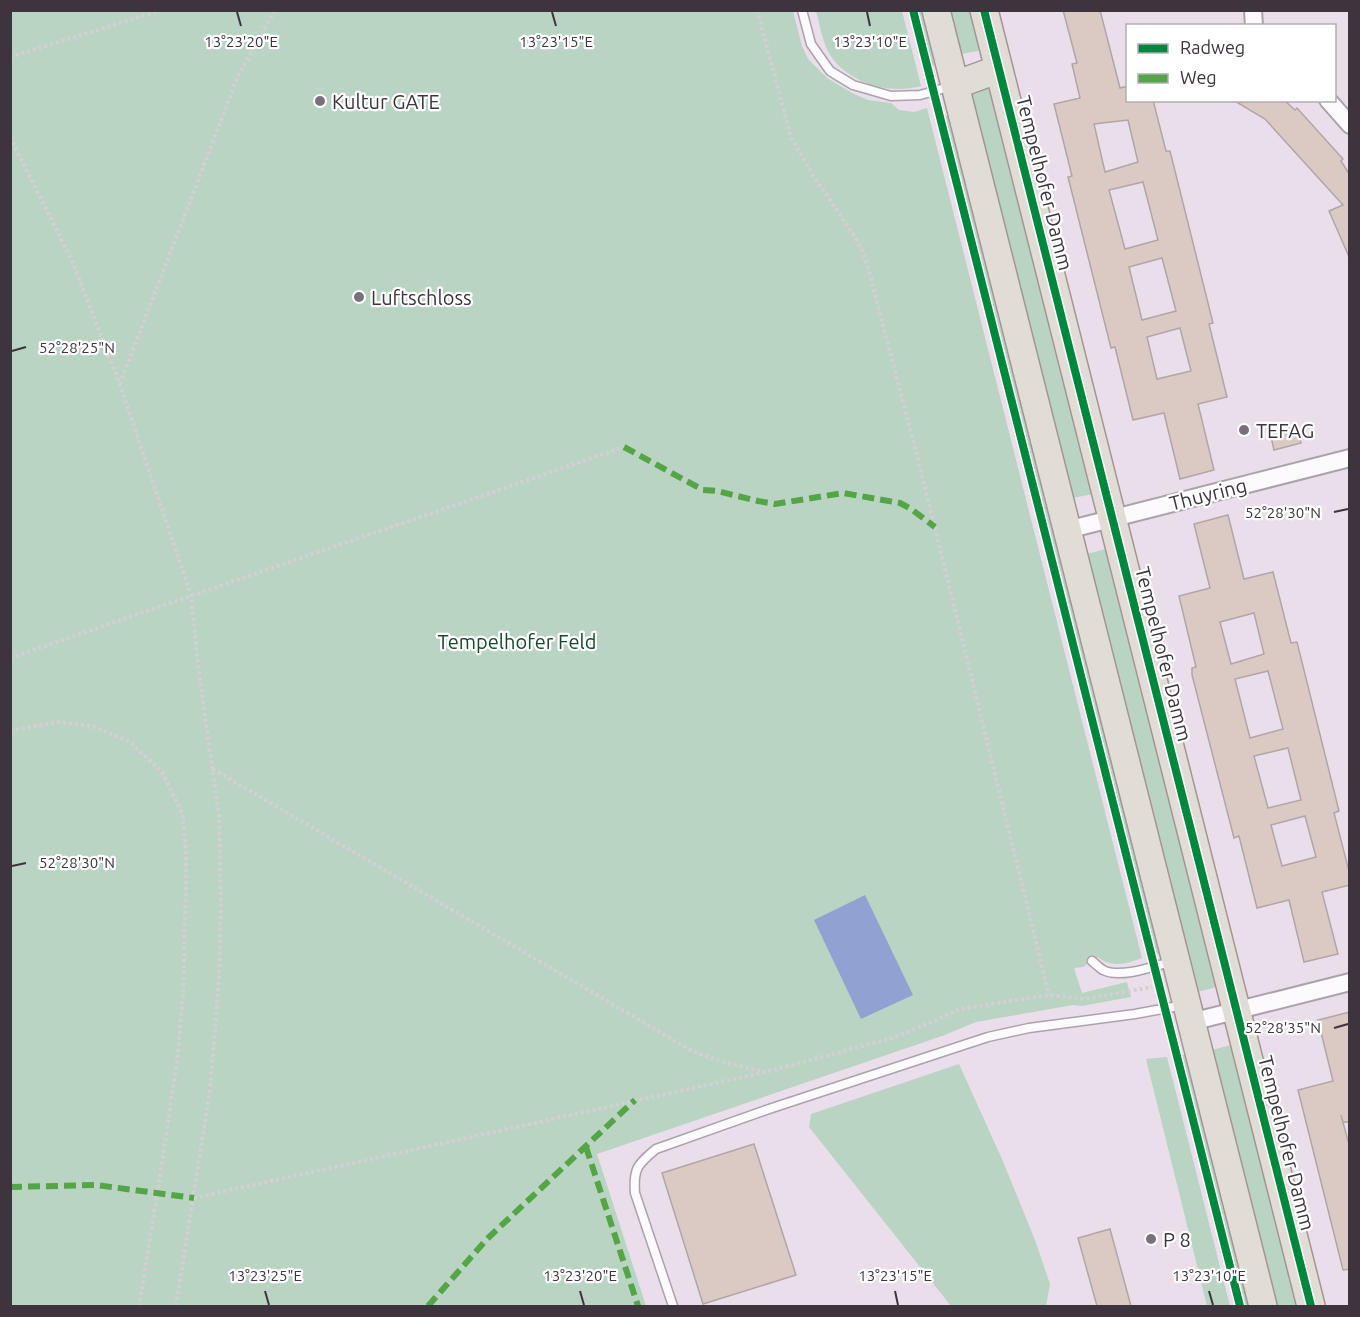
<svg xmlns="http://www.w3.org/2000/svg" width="1360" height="1317" viewBox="0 0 1360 1317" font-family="Ubuntu,sans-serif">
  <rect width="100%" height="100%" fill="#eadeeb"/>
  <path fill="#b9d4c3" d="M10 11H793L802 46 808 59 827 78 852 93 868 100 891 103 899 110 914 112 927 108 1142 958C1127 964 1111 968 1098 957L1083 967 1074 968 1082 993 1127 982 1131 997 1082 1006 1073 1005 976 1022 942 1036 597 1154 646 1306H11Z
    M816 11H902L921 86C890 95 848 83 830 55 822 41 820 25 816 11Z
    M916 11H922L936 65 930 67Z
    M950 11H970L980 46 978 51 961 54Z
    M989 85 1093 494 1073 498 970 90Z
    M949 115 1161 953 1155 955 943 116Z
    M1106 549 1217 987 1197 992 1087 554Z
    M1231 1045 1298 1306H1277L1212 1050Z
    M1179 1055H1185L1249 1306H1243Z
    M1167 1057 1230 1306H1207L1146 1059Z
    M959 1064 1002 1159 1035 1240 1050 1284 1046 1306H951L809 1127 811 1114Z"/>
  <path fill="#91a2d2" d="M865 895 913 995 861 1019 814 920Z"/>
  <path fill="#dbc9c4" stroke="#b0a6a8" stroke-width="1.5" fill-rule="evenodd" d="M1063 10H1100L1120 88 1128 86V100H1153L1166 151H1170L1213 323 1209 324 1227 397 1198 404 1214 470 1180 479 1164 413 1133 420 1115 347 1111 348 1068 177 1072 176 1054 104 1080 98 1072 64 1077 63ZM1128 120 1138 162 1105 172 1094 124ZM1143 182 1158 240 1125 249 1109 190ZM1162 258 1176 311 1142 320 1129 267ZM1180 328 1191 371 1157 379 1147 337Z
    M1233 100H1284L1295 110 1297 108 1343 159 1341 161 1350 175V259L1329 211 1343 205 1265 119Z
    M1297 426 1301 443 1274 450 1270 432Z
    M1228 515 1244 579 1273 572 1291 643 1297 642 1339 811 1334 813 1350 875V885L1322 892 1338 954 1304 962 1289 900 1257 908 1239 836 1234 838 1192 675V668L1196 667 1179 596 1210 588 1194 524ZM1254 613 1264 654 1231 664 1220 622ZM1268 671 1283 729 1250 738 1235 679ZM1288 748 1301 800 1268 808 1254 756ZM1305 816 1316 857 1282 866 1271 825Z
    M1350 1012V1122H1343L1341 1115 1350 1148V1269L1343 1270 1298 1090 1333 1081 1318 1020Z
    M754 1144 796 1275 703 1304 662 1173Z
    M1110 1229 1131 1306H1097L1078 1238Z"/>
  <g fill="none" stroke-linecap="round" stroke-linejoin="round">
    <g stroke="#aba2ac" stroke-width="11">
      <path id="service" d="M802 10 811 44 830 71 853 85 891 96 920 95 952 86
        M1092 961C1096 964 1099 968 1103 970 1120 979 1155 966 1174 961
        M673 1306 635 1193C633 1168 638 1164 656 1149L769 1109 988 1037 1029 1028 1135 1014 1184 1005"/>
    </g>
    <g stroke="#aba2ac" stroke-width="20">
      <path id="minor" d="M1253 10 1254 26
        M1328 100 1350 125
        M1067 530 1350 458
        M1191 1022 1350 982"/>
    </g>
    <g stroke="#a39691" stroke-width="30">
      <path id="primary" d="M936 10 1263 1306
        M984 10 1311 1306
        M955 85 999 69"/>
    </g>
    <path stroke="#d3d0d4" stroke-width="4" stroke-dasharray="3 3" stroke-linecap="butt" d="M757 10 791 137 813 175 855 237 863 252 869 271 922 475 1049 995
      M10 57 162 10
      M10 137 73 263 120 385 191 595 198 666 219 816 221 902 219 979 210 1090 176 1306
      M120 384 238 76 275 10
      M10 658 624 447
      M10 731 58 722 92 726 130 742 162 772 182 813 186 850V887L183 995 177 1062 159 1183 139 1306
      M213 769 692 1051 723 1062 765 1072
      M194 1198 766 1072 892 1038 939 1019 959 1009 1049 995 1086 999 1152 987"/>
    <use href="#service" stroke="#fcfafc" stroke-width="8"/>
    <use href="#minor" stroke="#fcfafc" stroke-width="16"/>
    <use href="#primary" stroke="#e2dcd7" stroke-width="27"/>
    <path stroke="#54a546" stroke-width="6" stroke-dasharray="12 6" stroke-linecap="butt" d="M624 447 703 490 717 491 758 501 775 504 843 493 900 503 911 509 935 527
      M586 1147 638 1306
      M10 1187 96 1185 194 1198
      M428 1306 487 1239 635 1100"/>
    <g stroke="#fff" stroke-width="11">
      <path id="cycleway" d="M913 10 1240 1306
        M984 10 1311 1306"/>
    </g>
    <use href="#cycleway" stroke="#00873e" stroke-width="8"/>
  </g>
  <path fill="none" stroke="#3d343e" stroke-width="2" d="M237 12 241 26M552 12 556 26M867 12 870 26M12 351 26 347M1334 512 1348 509M12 866 26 863M1334 1028 1348 1024M265 1291 269 1305M580 1291 584 1305M895 1291 898 1305M1209 1291 1213 1305"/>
  <g fill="#7a707b" stroke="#fff" stroke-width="2">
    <circle cx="320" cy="101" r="6"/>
    <circle cx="359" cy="297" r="6"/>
    <circle cx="1244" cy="430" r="6"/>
    <circle cx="1151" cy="1239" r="6"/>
  </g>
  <g text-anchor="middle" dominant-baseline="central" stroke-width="4.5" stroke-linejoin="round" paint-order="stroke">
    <g font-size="20" fill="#3d343e" stroke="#fff" text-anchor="start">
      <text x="332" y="101">Kultur GATE</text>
      <text x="371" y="297">Luftschloss</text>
      <text x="1256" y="430">TEFAG</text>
      <text x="1163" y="1239">P 8</text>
    </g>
    <g font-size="20" fill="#3d343e" stroke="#fff">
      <text transform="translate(1045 183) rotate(76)">Tempelhofer Damm</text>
      <text transform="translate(1208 494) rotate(-14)">Thuyring</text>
      <text transform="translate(1164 654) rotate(76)">Tempelhofer Damm</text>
      <text transform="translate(1287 1143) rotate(76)">Tempelhofer Damm</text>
    </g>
    <g font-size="20" fill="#124929" stroke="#fff">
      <text x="517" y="641">Tempelhofer Feld</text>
    </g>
  </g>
  <g font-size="15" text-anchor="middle" fill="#3d343e" stroke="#fff" stroke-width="4.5" stroke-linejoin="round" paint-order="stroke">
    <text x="241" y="47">13°23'20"E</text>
    <text x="556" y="47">13°23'15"E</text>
    <text x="870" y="47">13°23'10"E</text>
    <text x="77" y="353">52°28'25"N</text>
    <text x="1283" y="518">52°28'30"N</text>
    <text x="77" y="868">52°28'30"N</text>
    <text x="1283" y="1033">52°28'35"N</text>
    <text x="265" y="1281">13°23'25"E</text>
    <text x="580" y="1281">13°23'20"E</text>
    <text x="895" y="1281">13°23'15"E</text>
    <text x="1209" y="1281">13°23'10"E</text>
  </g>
  <rect width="1360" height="1317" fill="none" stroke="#3d343e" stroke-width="24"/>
  <rect x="1126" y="24" width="210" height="78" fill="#ffffff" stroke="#b1aeb2" stroke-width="1.5"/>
  <rect x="1138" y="44" width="30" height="9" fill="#00873e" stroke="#b1aeb2" stroke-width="1.5"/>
  <text x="1180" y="54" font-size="18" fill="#3d343e">Radweg</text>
  <rect x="1138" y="74" width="30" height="9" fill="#54a546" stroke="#b1aeb2" stroke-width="1.5"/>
  <text x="1180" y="84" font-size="18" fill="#3d343e">Weg</text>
</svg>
